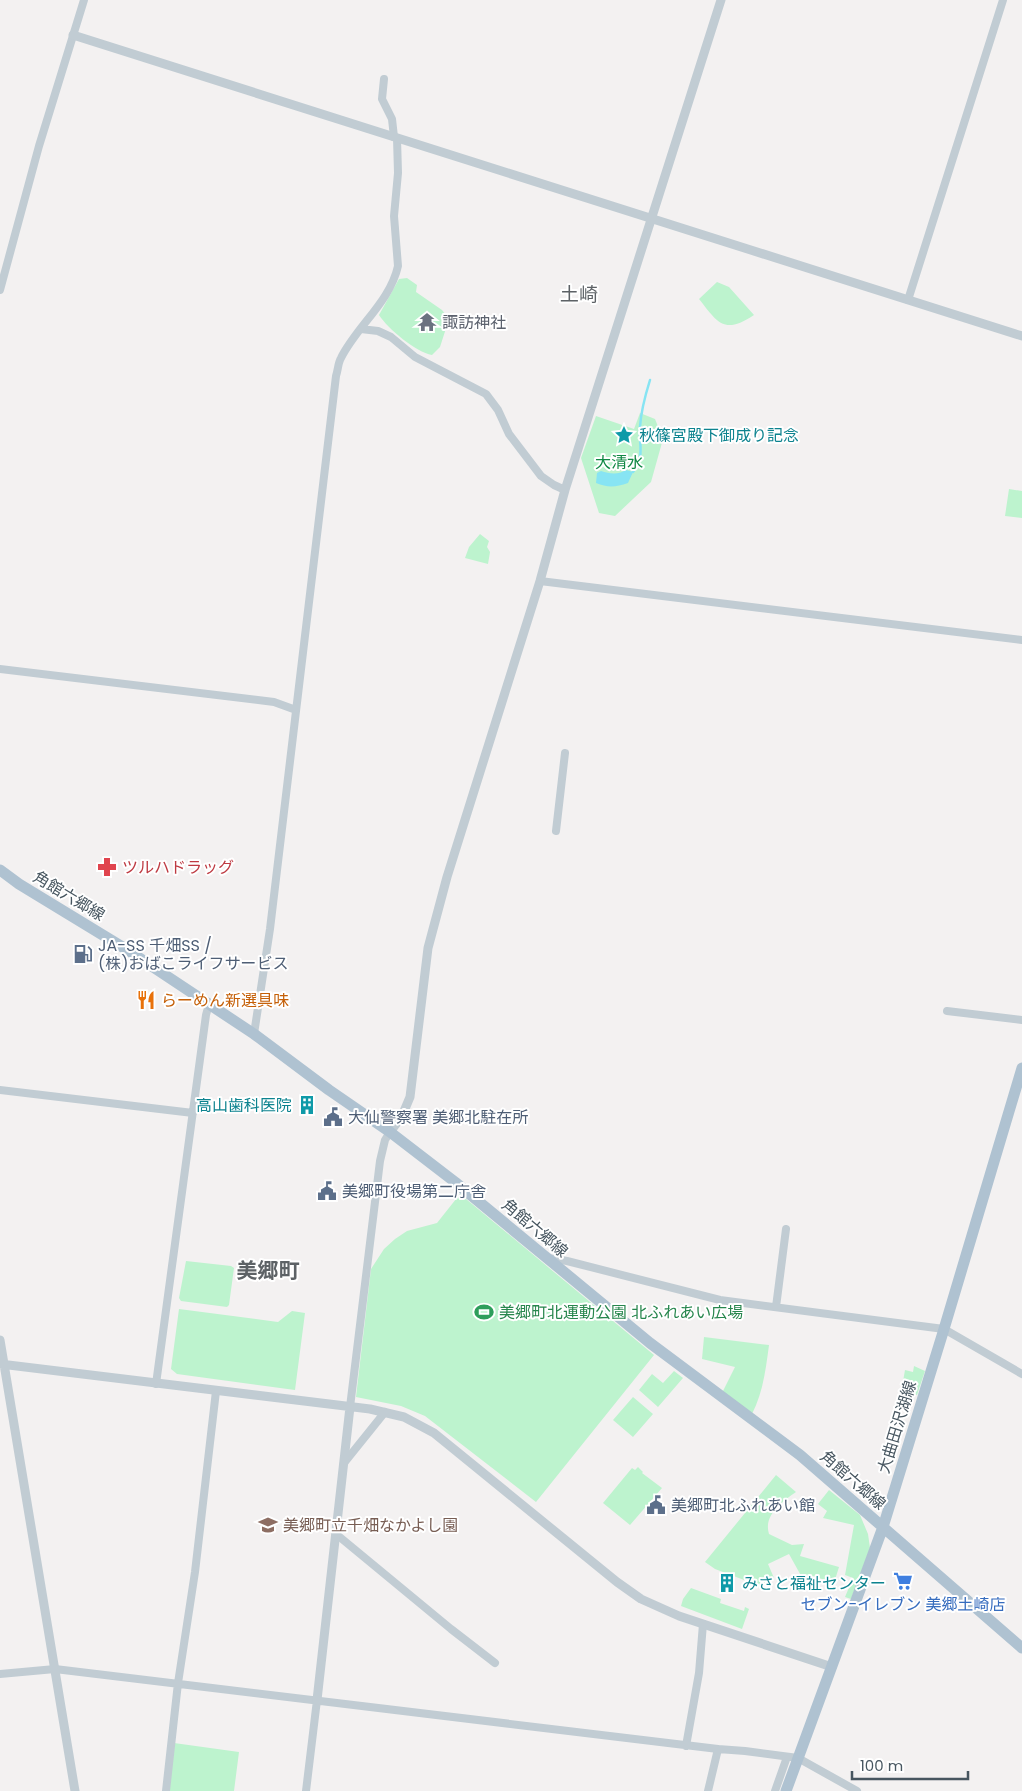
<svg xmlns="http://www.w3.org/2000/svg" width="1022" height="1791" viewBox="0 0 1022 1791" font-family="Poppins,'Noto Sans JP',sans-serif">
  <rect width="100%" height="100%" fill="#f3f1f1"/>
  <path fill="#bdf3ce" d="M407 278 417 285 416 292 442 310 449 319 440 347 432 355C416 352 388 329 379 315L399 279Z
    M717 282 729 287 754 315C724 335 718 323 699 299Z
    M640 413 655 419 663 439 651 482 615 516 599 513 581 458 596 416 634 429Z
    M1009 489 1022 491V518L1005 516Z
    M480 534 489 541 487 547 490 552 488 564 465 558 469 547Z
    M460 1194 654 1355 536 1502 425 1416 401 1406 356 1397 371 1269 384 1249 395 1239 407 1231 437 1223Z
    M186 1261 231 1266 234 1268 229 1305 227 1307 181 1301 179 1298Z
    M179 1309 278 1322 292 1311 305 1313 295 1390 177 1374 171 1369Z
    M704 1337 769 1345C766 1368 763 1393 752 1414L722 1393 735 1367 702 1359Z
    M914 1366 925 1371 917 1395 901 1393 905 1370 913 1372Z
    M674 1371 683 1378 658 1407 639 1390 652 1374 663 1383Z
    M633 1397 653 1414 633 1437 613 1420Z
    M638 1467 643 1472 642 1473 662 1488 630 1525 603 1503 632 1468 635 1470Z
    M776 1475 796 1492C783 1501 763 1515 769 1534L792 1545 804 1544 800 1556 839 1567 834 1583 810 1575 809 1579 804 1581 789 1554 768 1564 774 1578 760 1586 715 1569 705 1562Z
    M829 1490 860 1515 868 1534 870 1548 851 1599 845 1597 853 1578 845 1575 854 1525 823 1518 827 1511 818 1504Z
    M691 1588 721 1599 720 1603 744 1611 745 1607 749 1609 742 1629 681 1606 683 1599Z
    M174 1743 239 1752 234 1791H168Z"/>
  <path fill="#87e4f3" d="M626 470 633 472 628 483C616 487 608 488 596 483L597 473 601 471C610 474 618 475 626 470Z"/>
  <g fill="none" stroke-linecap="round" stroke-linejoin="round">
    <path stroke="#87e4f3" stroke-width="2.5" d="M633 472C645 455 639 446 640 427 641 410 645 396 650 380"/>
    <path stroke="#c1ccd3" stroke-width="8" d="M384 79 382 99 392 119 394 137
      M0 290 39 146 84 0
      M908 300 1003 0
      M361 329 378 331 391 337 415 357 486 394 498 410 509 434 541 476 554 485 565 490
      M540 581 1022 640
      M0 669 274 702 296 710
      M556 831 565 753
      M947 1011 1022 1020
      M254 1034 270 929 336 376C338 370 338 363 341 358 357 326 390 302 398 266L394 216 398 173 397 138
      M0 1090 193 1113
      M548 1258 567 1261 720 1300 944 1329 1022 1374
      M776 1307 786 1229
      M156 1384 206 1015 209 1004
      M350 1407 380 1161 385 1140 390 1132
      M344 1463 385 1412
      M336 1534 451 1629 495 1663
      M0 1674 55 1669 718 1749 745 1751 798 1758 857 1791
      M686 1746 699 1673 703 1624
      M166 1791 178 1683 195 1572 216 1391
      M306 1791 317 1700
      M708 1791 718 1749
      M775 1791 787 1757"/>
    <path stroke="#c1ccd3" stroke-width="9" d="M73 35 1022 336
      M390 1132 402 1116 410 1097 428 948 447 877 540 581 565 490 721 0
      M0 1340 75 1791
      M0 1364 370 1409 404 1417 434 1433 617 1582 641 1599 679 1616 832 1667
      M317 1700 350 1407"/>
    <path stroke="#afc2d1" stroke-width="11" d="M0 870 19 884 129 951 254 1034 329 1090 390 1132 455 1182 650 1343 800 1455 1022 1648
      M786 1791 883 1527 944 1329 1022 1068"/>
  </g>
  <defs>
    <g id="temple-bare" transform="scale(1.5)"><path d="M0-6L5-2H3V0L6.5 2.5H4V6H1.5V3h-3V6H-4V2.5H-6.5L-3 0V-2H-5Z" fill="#6b7280" stroke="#fff" stroke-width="2.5" paint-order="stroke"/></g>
    <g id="sight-bare" transform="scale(1.5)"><path d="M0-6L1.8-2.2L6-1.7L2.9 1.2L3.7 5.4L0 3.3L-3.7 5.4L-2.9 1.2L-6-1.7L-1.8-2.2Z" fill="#0f9aa8" stroke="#fff" stroke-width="2.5" paint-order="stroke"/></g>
    <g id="pharmacy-bare" transform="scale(1.5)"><path d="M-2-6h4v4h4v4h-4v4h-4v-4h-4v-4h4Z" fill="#e0444e" stroke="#fff" stroke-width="2.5" paint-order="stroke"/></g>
    <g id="fuel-bare" transform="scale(1.5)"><path d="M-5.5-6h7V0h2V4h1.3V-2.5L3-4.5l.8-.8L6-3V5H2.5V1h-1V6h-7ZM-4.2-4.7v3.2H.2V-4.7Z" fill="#5c6f8a" stroke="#fff" stroke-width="2.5" paint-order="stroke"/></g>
    <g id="restaurant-bare" transform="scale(1.5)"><path d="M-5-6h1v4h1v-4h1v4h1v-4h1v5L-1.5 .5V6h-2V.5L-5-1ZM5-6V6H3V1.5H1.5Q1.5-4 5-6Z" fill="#e8710a" stroke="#fff" stroke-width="2.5" paint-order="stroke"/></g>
    <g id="building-bare" transform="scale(1.5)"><path d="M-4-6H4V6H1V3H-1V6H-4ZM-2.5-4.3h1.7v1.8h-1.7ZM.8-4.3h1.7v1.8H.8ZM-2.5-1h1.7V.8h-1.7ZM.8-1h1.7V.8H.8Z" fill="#0f9aa8" stroke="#fff" stroke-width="2.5" paint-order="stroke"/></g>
    <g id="civic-bare" transform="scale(1.5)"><path d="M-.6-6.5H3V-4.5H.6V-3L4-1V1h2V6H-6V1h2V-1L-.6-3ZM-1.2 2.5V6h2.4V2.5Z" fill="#5c6f8a" stroke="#fff" stroke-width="2.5" paint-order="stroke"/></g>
    <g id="stadium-bare" transform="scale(1.5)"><path d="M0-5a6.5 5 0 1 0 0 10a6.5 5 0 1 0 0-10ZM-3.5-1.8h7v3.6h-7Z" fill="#2e9e5b" stroke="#fff" stroke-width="2.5" paint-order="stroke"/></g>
    <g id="school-bare" transform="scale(1.5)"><path d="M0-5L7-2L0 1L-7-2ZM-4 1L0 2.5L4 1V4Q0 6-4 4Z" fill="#8d6e63" stroke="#fff" stroke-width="2.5" paint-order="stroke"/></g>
    <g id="supermarket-bare" transform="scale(1.5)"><path d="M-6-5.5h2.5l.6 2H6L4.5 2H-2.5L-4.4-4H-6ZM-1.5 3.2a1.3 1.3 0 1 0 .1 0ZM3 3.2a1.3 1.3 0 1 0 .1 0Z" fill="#3f7fe0" stroke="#fff" stroke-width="2.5" paint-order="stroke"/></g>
  </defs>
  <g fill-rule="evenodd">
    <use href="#temple-bare" x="427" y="322"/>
    <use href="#sight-bare" x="624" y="435"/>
    <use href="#pharmacy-bare" x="107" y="867"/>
    <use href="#fuel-bare" x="83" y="954"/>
    <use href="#restaurant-bare" x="146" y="1000"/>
    <use href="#building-bare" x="307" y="1105"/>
    <use href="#civic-bare" x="333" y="1117"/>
    <use href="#civic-bare" x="327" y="1191"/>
    <use href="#stadium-bare" x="484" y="1312"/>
    <use href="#civic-bare" x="656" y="1505"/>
    <use href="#school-bare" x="268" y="1525"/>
    <use href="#supermarket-bare" x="903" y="1581"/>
    <use href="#building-bare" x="727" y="1583"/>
  </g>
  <g text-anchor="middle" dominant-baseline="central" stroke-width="4" stroke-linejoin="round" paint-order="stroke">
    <g font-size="16" fill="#5b616d" stroke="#fff" text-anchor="start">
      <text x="442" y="322">諏訪神社</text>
    </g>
    <g font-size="16" fill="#0d838f" stroke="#fff" text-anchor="start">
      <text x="639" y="435">秋篠宮殿下御成り記念</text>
      <text x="292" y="1105" text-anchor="end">高山歯科医院</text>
      <text x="742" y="1583">みさと福祉センター</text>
    </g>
    <g font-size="16" fill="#108844" stroke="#fff">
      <text x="619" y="462">大清水</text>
    </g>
    <g font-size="16" fill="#be3a42" stroke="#fff" text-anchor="start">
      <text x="122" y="867">ツルハドラッグ</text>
    </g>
    <g font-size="16" fill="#475660" stroke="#fff">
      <text transform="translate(69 896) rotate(31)">角館六郷線</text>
      <text transform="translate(535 1228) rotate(40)">角館六郷線</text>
      <text transform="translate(897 1427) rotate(-73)">大曲田沢湖線</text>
      <text transform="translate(853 1480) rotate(41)">角館六郷線</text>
    </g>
    <g font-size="16" fill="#4e5e75" stroke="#fff" text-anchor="start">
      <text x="98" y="945">JA-SS 千畑SS /<tspan x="98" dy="18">(株)おばこライフサービス</tspan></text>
      <text x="348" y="1117">大仙警察署 美郷北駐在所</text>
      <text x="342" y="1191">美郷町役場第二庁舎</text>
      <text x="671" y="1505">美郷町北ふれあい館</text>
    </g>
    <g font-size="16" fill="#c56008" stroke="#fff" text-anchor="start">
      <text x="161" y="1000">らーめん新選具味</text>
    </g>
    <g font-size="16" fill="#27864d" stroke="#fff" text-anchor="start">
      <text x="499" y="1312">美郷町北運動公園 北ふれあい広場</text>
    </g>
    <g font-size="16" fill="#785e54" stroke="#fff" text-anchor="start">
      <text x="283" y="1525">美郷町立千畑なかよし園</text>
    </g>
    <g font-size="16" fill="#366cbe" stroke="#fff">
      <text x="903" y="1604">セブン-イレブン 美郷土崎店</text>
    </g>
    <g font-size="19" fill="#5d6266" stroke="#fff">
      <text x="579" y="294">土崎</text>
    </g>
    <g font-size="21" font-weight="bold" fill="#5d6266" stroke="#fff">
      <text x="268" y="1270">美郷町</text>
    </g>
  </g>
  <path d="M852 1771v8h116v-8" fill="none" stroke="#475660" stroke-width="2.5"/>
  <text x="860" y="1771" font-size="15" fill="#475660" stroke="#ffffff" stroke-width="4" paint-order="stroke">100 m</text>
</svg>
